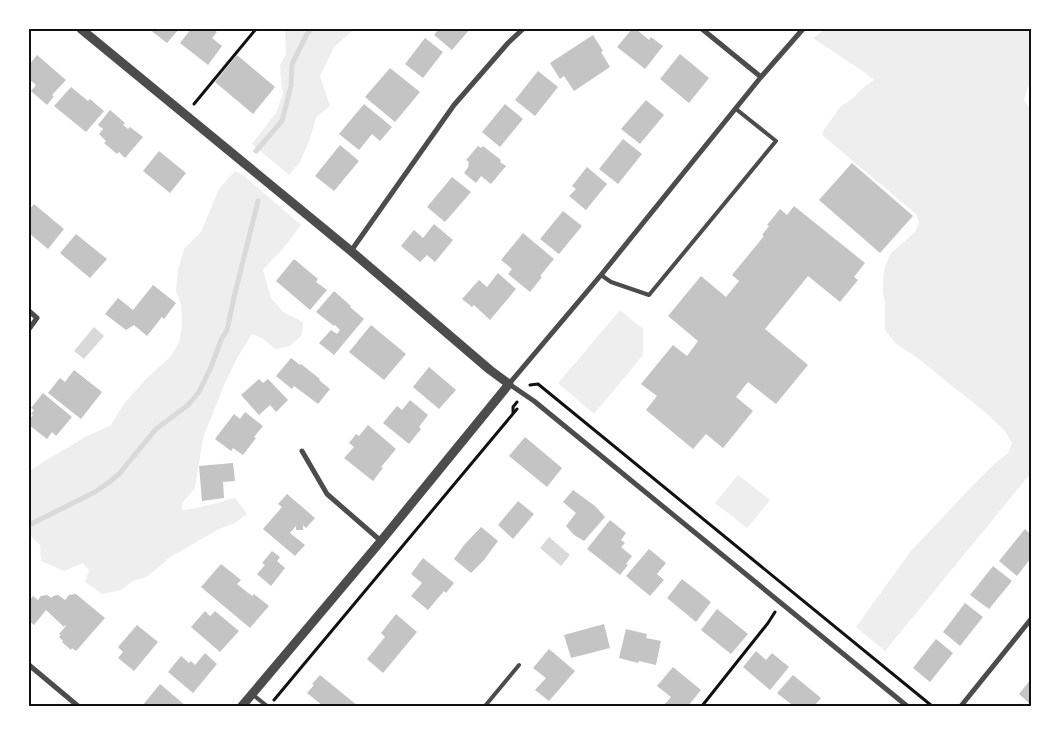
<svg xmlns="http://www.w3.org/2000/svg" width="1060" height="735" viewBox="0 0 1060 735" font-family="Helvetica,sans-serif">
  <rect width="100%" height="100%" fill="#fff"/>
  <path fill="#eee" d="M285 29H355L334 47 320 76 330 106 316 117 310 139 300 162 289 175 252 144 276 113 283 93 281 81 280 65 286 54Z
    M825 29H1029L1031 31V81L1026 92 1024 101 1031 108V473L885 651 856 627 911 551 976 482 994 464 1008 453 1012 443 1005 431 986 413 916 357 895 343 885 330V302L883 293V279L885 266 891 253 915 232 919 222 916 214 822 135 823 131 840 107 853 98 864 87 874 80 864 72 813 38Z
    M235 171 243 175 301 225 282 250 270 262 263 270 271 298 283 312 303 322 302 335 290 346 275 349 262 338 252 334 236 360 225 383 203 438 195 488 182 503V510C200 509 217 502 235 498L247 514 235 523 217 530 169 558 159 567 146 577 133 581 121 590 102 594 85 582 89 570 83 563 64 571 41 561 40 545 31 536H29V472L40 464 85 437 111 425 123 405 146 379 169 358 179 343 182 326 181 304 176 291 178 270 184 249 201 232 219 189Z
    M620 310 643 329V355L594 414 558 383Z
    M738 475 770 500 747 528 715 503Z"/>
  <path fill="#d9d9d9" d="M94 327 104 336 84 359 74 351Z
    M549 537 570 555 561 566 540 548Z"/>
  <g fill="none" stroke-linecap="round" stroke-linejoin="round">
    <path stroke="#d9d9d9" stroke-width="5" d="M256 151 282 121 291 86 292 64 307 34 311 29
      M29 525 95 492 108 483 119 474 156 429 188 405 199 392 211 367 221 340 227 330 235 293 258 201"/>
  </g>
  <path fill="#c4c4c4" d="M149 29H179L167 43Z
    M191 29H212L217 32 212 38 222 46 208 65 180 43Z
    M439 29H470L452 50 434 35Z
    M632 29H636L649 40 651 37 663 46 645 69 617 47Z
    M593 35 603 51 601 52 610 67 574 91 564 76 560 79 550 63Z
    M425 38 443 52 423 78 405 64Z
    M680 54 709 78 689 103 660 79Z
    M37 55 66 80 52 95 54 96 47 105 31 91 36 85 29 79V65Z
    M237 55 275 87 253 114 215 82Z
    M390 68 420 92 395 122 365 97Z
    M538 71 558 87 535 116 515 100Z
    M71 87 88 101 90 99 104 111 86 132 54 106Z
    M646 100 664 115 640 144 621 129Z
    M364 104 392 127 380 141 372 134 359 150 339 134Z
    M505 104 523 119 500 147 482 132Z
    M110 110 125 123 123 125 128 129 130 127 143 137 125 158 119 152 117 154 104 143 106 141 99 134 103 129 98 125Z
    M623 139 642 154 618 184 599 169Z
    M340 145 359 161 334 191 315 176Z
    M478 146 481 148 483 146 501 160 500 162 506 166 491 184 481 176 476 183 464 173 469 166 468 165 469 162 466 160Z
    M159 151 186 173 170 193 143 171Z
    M852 163 913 216 880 253 819 200Z
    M587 167 607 184 586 210 569 196 576 189 572 186Z
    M452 177 471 192 445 222 427 207Z
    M34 204 64 229 48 249 29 233V210Z
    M794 206 865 263 854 277 858 280 840 302 808 276 765 329 808 365 776 404 748 382 736 397 753 411 723 448 706 434 693 449 646 410 657 396 641 384 673 345 687 356 698 341 668 316 701 276 726 297 739 281 732 275 764 236 762 235 769 226 767 225 780 209 787 215Z
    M563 211 582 226 559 254 540 239Z
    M434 224 453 240 435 262 427 255 420 262 401 246 414 230 423 238Z
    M523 233 554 259 540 276 542 277 530 292 508 274 512 269 501 260Z
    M76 234 107 259 90 278 60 253Z
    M294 259 318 279 316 282 327 290 310 310 276 281Z
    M498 273 516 289 490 320 474 305 472 307 462 299 479 280 487 287Z
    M153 285 176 303 164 319 162 317 147 336 134 325 126 330 105 314 118 298 133 310Z
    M334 291 351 306 350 307 364 319 334 355 319 343 331 330 337 334 340 330 335 325 334 326 316 312Z
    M371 325 406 354 384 380 349 352Z
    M291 358 300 365 301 364 320 379 319 380 330 389 318 404 294 386 292 389 276 376Z
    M429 367 456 390 439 409 413 387Z
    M74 370 102 392 81 419 48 393 60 378 65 382Z
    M259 379 263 383 268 379 288 400 276 412 270 405 259 415 241 395Z
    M43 393 72 417 56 436 52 432 47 439 29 425V420L33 415 31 414 34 410 31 408Z
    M410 400 428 415 419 427 421 429 409 444 383 423 397 406 402 410Z
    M245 412 263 426 254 437 256 438 243 455 233 448 231 451 215 439 234 414 240 419Z
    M368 425 396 449 381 467 383 468 373 481 344 458 354 447 349 443 356 434 359 436Z
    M525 437 562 468 547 487 509 456Z
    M233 463 235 481 223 482 224 498 202 501 199 466Z
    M573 490 595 506 605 517 584 541 574 535 566 526 576 513 563 502Z
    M287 494 315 518 306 528 303 525V530H296V526L290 533 305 545 295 556 263 529 282 507 278 504Z
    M518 501 534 514 513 539 498 525Z
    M610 520 626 533 621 540 625 543 621 547 632 556 626 564 628 565 620 575 587 549Z
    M481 527 498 541 484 560 471 573 454 559 464 545Z
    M1025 529 1031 535V558L1017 576 999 561Z
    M649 549 666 563 657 574 664 580 650 596 626 576Z
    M272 551 280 557 277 561 285 568 271 586 257 574 265 565 262 563Z
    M423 558 454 583 446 593 444 591 428 610 411 596 422 583 411 574Z
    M221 564 241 580 237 584 252 596 254 594 269 606 250 628 201 587Z
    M993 566 1012 581 989 609 970 595Z
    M682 579 711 602 696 622 667 598Z
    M76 594 105 618 76 651 72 648 71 650 62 642 63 641 59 637 61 635 59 634 66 626 65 625 64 627 46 610 34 625 29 621V601L33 596 38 600 41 596 47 595 52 598 53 596 58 595 65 600 69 595Z
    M965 603 983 617 960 646 943 632Z
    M717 609 748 634 731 654 701 630Z
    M205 611 210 616 215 611 239 631 220 652 191 627Z
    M396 614 417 632 383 673 367 659 385 637 381 633Z
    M604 624 610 648 571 658 564 635Z
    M137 625 158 642 134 671 118 658 123 652 118 647Z
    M626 629 647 634 646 638 661 641 656 665 639 661 638 663 619 658Z
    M936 639 953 653 930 682 913 668Z
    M549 649 575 671 549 701 535 690 546 678 533 668Z
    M756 651 766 660 772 653 789 667 770 690 743 667Z
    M205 653 217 664 193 693 168 672 181 656 189 663 191 661 195 665Z
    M673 667 701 690 688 706H663L671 697 657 686Z
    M320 675 358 706H323L307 693 314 685 312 684Z
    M793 675 821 698 814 706H790L791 704 777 693Z
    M1031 679V705L1019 694Z
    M160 684 186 706H142Z"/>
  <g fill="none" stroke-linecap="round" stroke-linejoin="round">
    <path stroke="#111" stroke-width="3" d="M194 104 256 29
      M530 385 538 384 932 706
      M513 413V407L517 402
      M274 700 517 409
      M702 706 768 623 775 612"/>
    <path stroke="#4c4c4c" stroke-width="4" d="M601 275 611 282 649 295 776 141 736 109
      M252 694 267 706
      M485 706 519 665"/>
    <path stroke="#4c4c4c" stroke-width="5" d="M702 29 761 77
      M803 29 761 77 601 275 509 384 534 401 907 706
      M351 251 454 105 508 43 523 29
      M29 311 37 318 29 329
      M302 451 327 494 381 541
      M29 665 78 706
      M961 706 1031 619"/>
    <path stroke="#4c4c4c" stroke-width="9" d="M81 29 351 251 490 370 509 384 381 541 242 706"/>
  </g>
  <rect width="1060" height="735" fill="none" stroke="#ffffff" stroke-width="60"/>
  <rect x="30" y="30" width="1000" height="675" fill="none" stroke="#111" stroke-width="2"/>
</svg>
